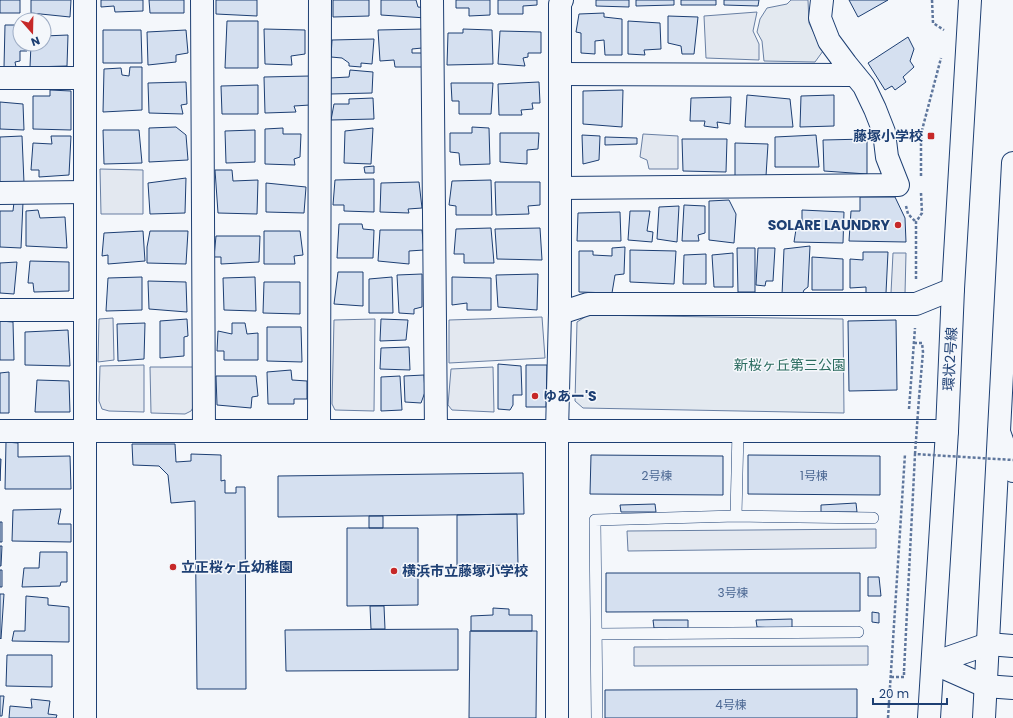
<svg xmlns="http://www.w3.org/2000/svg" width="1013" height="718" viewBox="0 0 1013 718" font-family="Poppins,'Noto Sans JP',sans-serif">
  <rect width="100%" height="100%" fill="#f4f7fb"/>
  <path fill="#e3e9f0" stroke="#687fa3" d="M791 0H808L809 23 823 51 815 62 764 61 762 41 757 32 760 19 767 8 787 4Z
    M588 315 843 319 844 413 583 408 575 401 577 322Z"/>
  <path fill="#e3e8f0" stroke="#687fa3" d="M757 12 753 31 759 44V60L706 58 704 16Z
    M643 134 678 136V169H649L647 160 640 157Z
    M100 169 143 170V214H101Z
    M893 253H906L905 294 891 293Z
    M542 317 545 358 449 363V320Z
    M113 318 114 360 98 362 99 319Z
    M375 319 374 411 335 410 332 404 334 320Z
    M144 365V412L109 411 102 409 99 401 100 366Z
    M150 367H195V404L191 411 185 414 151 413Z
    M493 367 494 412 452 410 448 405 451 369Z
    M876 529V548L628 551 627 531Z
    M868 646V665L634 666V647Z"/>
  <path fill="#d5e0f0" stroke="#1d3f73" d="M0 0H20V13H0Z
    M31 0H71L70 17 31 13Z
    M101 0H143V11L115 12 114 6 101 7Z
    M149 0H184V13H150Z
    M216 0H257V16L216 14Z
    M333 0H369V16L333 17Z
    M381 0H416L418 7 428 8 426 18 381 15Z
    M456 0H490V15L469 16V8H456Z
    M498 0H537V5L523 6V14H498Z
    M596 0H629V7L596 6Z
    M636 0H674V5L636 6Z
    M681 0H716V5H681Z
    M724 0H759L758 6 724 5Z
    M849 0H888L858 17Z
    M604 13V17L622 19V55H605L604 40 595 41V54L581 53V33L576 32 579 14Z
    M668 16 698 17 694 54H682L681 46 668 43Z
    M227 21H258V68H225Z
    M628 21 660 23 661 49 644 50 645 55 628 54Z
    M5 25H20V44H27V51H20V61L15 62 16 67H4Z
    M264 29 305 30V54L291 56 292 65 265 64Z
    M424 29 422 48 412 49V53H427L426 67H395L394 60 380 61 378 30Z
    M463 29 492 30 493 64 447 65 448 33H463Z
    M103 30H141L142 63H103Z
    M186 30 188 53 176 55V62L148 65 147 32Z
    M500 31 541 32V53H528V57L523 58 525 66 498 64Z
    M68 35 67 66 30 67 31 44H44V36Z
    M908 37 914 49 910 61 914 67 903 77 906 82 895 90 892 86 885 90 868 63Z
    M374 39 372 64 361 63V67L349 66V63L342 58 331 57 332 40Z
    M130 67H142V110L103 112 104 69 121 68 122 75 129 76Z
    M350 70 373 72 372 93 330 94V78L349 77Z
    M310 76V105L294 106 296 112 265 113 264 77Z
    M186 82 187 104 181 105 183 114 149 113 148 83Z
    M539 82 540 103H532L533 109 521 110 522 115H499L498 84Z
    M451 83H493L491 114H459V101H452Z
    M258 85V114H222L221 86Z
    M50 90 71 91V130L33 129V96H50Z
    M623 90 622 127 583 124V91Z
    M747 95 790 99 793 127H745Z
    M834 95V126L800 127 801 96Z
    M731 97 730 124 717 122 718 128 704 126 705 121H690L691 98Z
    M373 98 374 119 331 120 334 104H349V99Z
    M0 102 23 104 24 130 0 129Z
    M176 127 186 135 188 160 149 162V128Z
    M472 127 489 128 490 164 460 165 459 153 450 152V133H472Z
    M283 128V134H301L300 157 294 159 295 165 265 164V129Z
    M373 128 371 164 344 163 345 131Z
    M103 130H139L142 163 104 164Z
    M255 130V162L226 163 225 131Z
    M500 133H539L538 149 527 150V164L500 162Z
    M582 135 600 136 599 160 583 164Z
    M816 135 819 167H775V137Z
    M22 136 24 183H0V137Z
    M51 136H71L69 175 39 177V170H31L33 143 52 144Z
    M605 137 637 138V144L605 145Z
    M682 139H727L726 172 683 171Z
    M867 139V174L824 171 823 140Z
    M735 143 768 144 766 176H735Z
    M374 166V173H365L364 167Z
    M215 170H232L233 181 258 180 257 214 218 213Z
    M186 178 185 213 150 214 148 183Z
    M374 179V212L344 211V205H333L335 180Z
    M491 180 492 215H456V206L449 205 452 181Z
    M419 182 422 208 408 209 409 213 380 212 381 183Z
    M495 182H540V205L528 206 529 214 496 215Z
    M266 183 306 187 304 213 266 212Z
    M860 197H895L905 218 906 242 849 241 851 211H860Z
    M729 200 736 214 734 243 709 240V201Z
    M14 202H23L21 248 0 247V211H13Z
    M684 205 705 206V233L698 235 699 241H682Z
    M679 206 677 242 657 239 659 207Z
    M38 210 40 218 65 217 67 248 26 246V211Z
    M802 210 844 212 843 243 794 242 797 223H802Z
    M630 211H650L647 231 653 232 652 242 628 240Z
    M620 212 621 241H577L578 213Z
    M339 224H362L363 229 374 230 373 258H337Z
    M491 228 494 263H464V254H454L456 229Z
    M540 228 542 260 497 259 495 229Z
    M380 230H422L424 250 409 251V264L378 261Z
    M143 231 145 261 108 264V255L102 256 104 233Z
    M150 231H188L186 264 147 263V247Z
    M264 231H300L303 255 294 256 295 264H264Z
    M216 236H260L259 262 221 264V257H214Z
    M810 246 808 287 804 290 802 295H782L784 249Z
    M625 247 624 274 615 275 612 293 579 292V251H593V255L612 256V248Z
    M737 248H755V292H738Z
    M758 248H775L773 281H766L765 286 756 285Z
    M630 250 676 251 674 284 630 282Z
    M863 252H888L886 293H866V287L850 288V259L863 260Z
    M733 253V287H714L712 255Z
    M706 254V284H683L684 255Z
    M812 257 843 259V290H812Z
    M30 261 69 262V291L34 292 33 283H28Z
    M17 262 14 294 0 293V263Z
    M338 272H363V306L334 304Z
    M422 274V307L414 309V314L399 313 397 275Z
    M538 274 537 310 498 307 496 275Z
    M142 277V310L106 311 108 278Z
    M255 277 256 311 224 310 223 278Z
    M392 277 393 313H369V279Z
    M452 277 491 278V310H467V303L452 305Z
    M148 281 186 282 187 312 149 309Z
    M264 282H300V314L263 313Z
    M187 319 188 336 184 337V356L160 358V321Z
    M381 319 408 320 406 340 380 341Z
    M896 320 897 390 849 391 848 321Z
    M0 321 13 322 14 360H0Z
    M145 323 144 359 118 361 117 324Z
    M232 323H245L247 334 258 333V360H224V351H217L218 331 232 334Z
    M267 327H301L302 362 267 361Z
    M68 330 70 366 25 365V332Z
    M409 347 410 370 380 369 381 348Z
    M498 364 521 366 522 395H513V405L510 410 498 409Z
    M526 365H547L546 407H526Z
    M291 370 292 380 307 381V399H294V404H268L267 372Z
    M9 372V413H0V373Z
    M424 375 425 392 421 403 405 402 404 376Z
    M216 376H256L258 396 252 397 251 408 217 405Z
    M400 376 402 410 381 411V377Z
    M37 380 69 381 70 412H35Z
    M6 442 18 443V457L70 456 71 489H5Z
    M132 444H175L176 462 191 461V454L221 455V481L225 480V493H236V487H245L246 689H197L195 501 171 503 168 475 159 466 133 465Z
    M591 455 723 456V495L590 494Z
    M748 455 880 456V495L748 494Z
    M0 459H1L0 481Z
    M523 473 524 514 278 517V476Z
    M856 503 857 512H821V505Z
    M655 504 656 512H621L620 505Z
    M61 509 58 524H71V542L12 541 13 510Z
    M517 514 518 565 457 566V515Z
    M369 516H383V528H369Z
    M0 522H2V542H0Z
    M347 528H418V605L347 606Z
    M0 546H2L1 566H0Z
    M40 552H67V582H61L60 586 22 587 24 568H39Z
    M0 570H2V587H0Z
    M606 573H860V611L606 612Z
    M868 577H879L881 596H868Z
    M0 594H4L1 639 0 638Z
    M26 596 48 598V605L69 607V642L12 641 14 631H25Z
    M370 606H384L385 629H371Z
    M493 608 509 609V615H532V631H471V616L493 615Z
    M872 612 879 613V623L872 622Z
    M792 619V629L757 627 756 620Z
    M653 620H688V628H654Z
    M458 629V670L286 671 285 630Z
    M470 631H537L536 718H469Z
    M7 655H52V687L6 686Z
    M857 689V718H605V690Z
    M0 696H4L2 716H0Z
    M31 699 50 701 48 714 57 715 56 718H9L10 706 32 708Z"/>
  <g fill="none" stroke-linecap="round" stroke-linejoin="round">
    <g stroke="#1d3f73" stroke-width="12">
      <path id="service" d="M736 516 738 431
        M596 634 858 632
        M597 718 595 520 736 516 873 518"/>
    </g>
    <g stroke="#1d3f73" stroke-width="24">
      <path id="minor" d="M202 0 204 431
        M432 0 436 431
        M560 74 855 75
        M0 78H85
        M560 188 898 185 887 157 884 132 875 109 864 86 846 64 829 41 820 18 822 0
        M0 193 85 192
        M0 310H85
        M560 313 588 304H916L953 289
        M0 431H947
        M319 431 320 0"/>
    </g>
    <g stroke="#1d3f73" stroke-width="24">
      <path id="tertiary" d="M85 718V0
        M557 718V431L560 313V4L562 0"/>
    </g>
    <g stroke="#1d3f73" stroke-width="24">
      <path id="primary" d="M929 718 947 431 953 289 970 0
        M984 718 1013 163"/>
    </g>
    <g stroke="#1d3f73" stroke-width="24">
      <path id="motorway" d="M999 432 1013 471
        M933 663 985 686 1013 688
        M933 663 988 644 1013 646"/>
    </g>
    <path stroke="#5e769c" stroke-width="2.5" stroke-dasharray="3 2" stroke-linecap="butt" d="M932 0 933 23 944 30
      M921 176V134L941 58
      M906 206 908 214 916 222
      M916 279V222L922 213 921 193
      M914 343H922L923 352 919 398
      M909 409 915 328
      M891 677H904V671
      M888 718 905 454"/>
    <use href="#service" stroke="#f4f7fb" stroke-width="11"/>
    <use href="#minor" stroke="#f4f7fb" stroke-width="22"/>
    <use href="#tertiary" stroke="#f4f7fb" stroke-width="22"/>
    <use href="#primary" stroke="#f4f7fb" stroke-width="22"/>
    <use href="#motorway" stroke="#f4f7fb" stroke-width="22"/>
    <path stroke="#5e769c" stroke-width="2.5" stroke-dasharray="3 2" stroke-linecap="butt" d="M915 454 919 398
      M904 671 915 454 1013 460"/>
  </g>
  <g fill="#c62828" stroke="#f4f7fb" stroke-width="1.5">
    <rect x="927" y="132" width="8" height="8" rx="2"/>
    <circle cx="898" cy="225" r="4"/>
    <circle cx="535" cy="396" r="4"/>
    <circle cx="173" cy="567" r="4"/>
    <circle cx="394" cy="571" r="4"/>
  </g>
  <g text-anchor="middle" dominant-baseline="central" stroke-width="3" stroke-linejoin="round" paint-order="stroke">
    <g font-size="12" fill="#4b6792">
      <text x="657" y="475">2号棟</text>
      <text x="814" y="475">1号棟</text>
      <text x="733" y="592">3号棟</text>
      <text x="731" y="704">4号棟</text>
    </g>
    <g font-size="14" font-weight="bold" fill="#1d3f73" stroke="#f4f7fb" text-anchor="start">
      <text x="923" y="136" text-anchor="end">藤塚小学校</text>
      <text x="890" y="225" text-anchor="end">SOLARE LAUNDRY</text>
      <text x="543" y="396">ゆあー'S</text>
      <text x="181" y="567">立正桜ヶ丘幼稚園</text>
      <text x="402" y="571">横浜市立藤塚小学校</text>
    </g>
    <g font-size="14" fill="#1d3f73" stroke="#f4f7fb">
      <text transform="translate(950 359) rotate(-87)">環状2号線</text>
    </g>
    <g font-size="14" fill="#2c6c60" stroke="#f4f7fb">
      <text x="790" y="365">新桜ヶ丘第三公園</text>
    </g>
  </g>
  <g transform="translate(32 32) rotate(160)"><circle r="19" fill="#f4f7fb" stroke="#9eadc5"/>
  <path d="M0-3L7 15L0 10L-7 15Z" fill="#c62828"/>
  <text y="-6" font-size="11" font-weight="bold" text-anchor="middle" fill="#1d3f73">N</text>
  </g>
  <path d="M873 698v6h74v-6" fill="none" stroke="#1d3f73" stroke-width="2"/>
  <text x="879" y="698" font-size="12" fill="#1d3f73" stroke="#f4f7fb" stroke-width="3" paint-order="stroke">20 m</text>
</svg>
